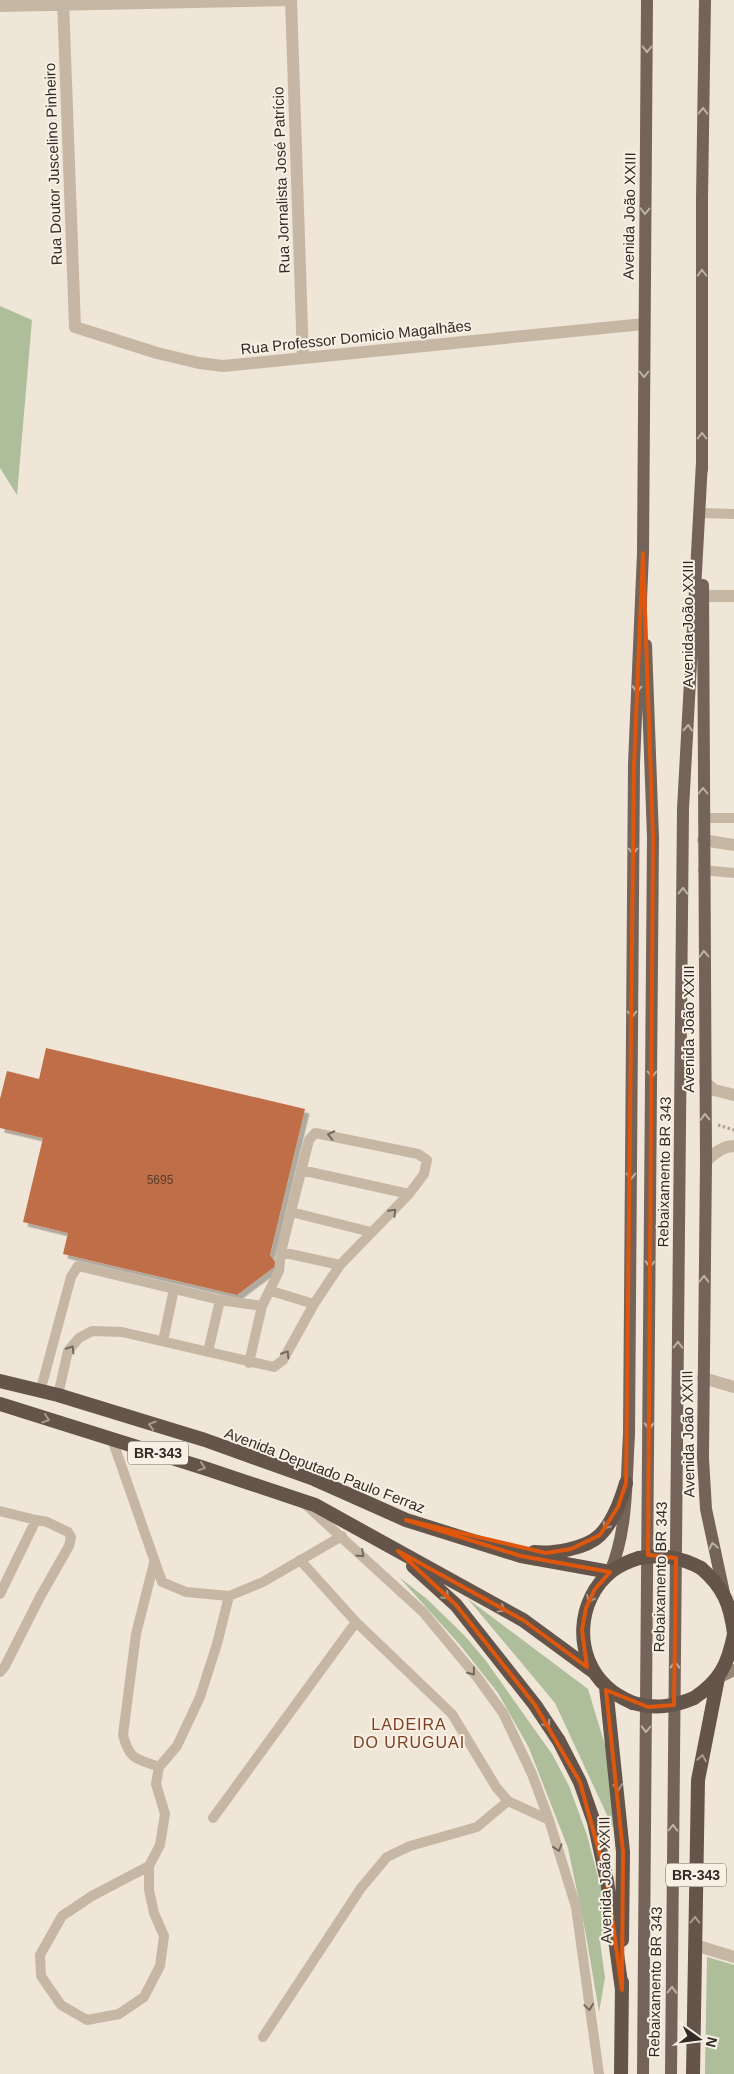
<svg xmlns="http://www.w3.org/2000/svg" width="734" height="2074" viewBox="0 0 734 2074" font-family="Helvetica,sans-serif">
  <defs>
    <filter id="shadow"><feDropShadow dx="4.5" dy="4.5" stdDeviation="0" flood-color="#0004"/></filter>
  </defs>
  <rect width="100%" height="100%" fill="#efe6d8"/>
  <path fill="#aebd9a" d="M0 306 32 320 17 495 0 468Z
    M399 1577 427 1599 465 1636 486 1661 552 1754 569 1786 587 1835 609 1919 600 1941 605 1978 599 2012 586 1935 568 1848 529 1748 498 1693 460 1645Z
    M468 1599 588 1689 611 1765 613 1828 555 1703Z
    M707 1957 734 1965V2074H705Z"/>
  <path fill="#bf6e47" filter="url(#shadow)" d="M46 1048 305 1109 270 1255 277 1265 237 1295 63 1254 68 1233 23 1222 43 1138 0 1128V1099L7 1071 39 1079Z"/>
  <g fill="none" stroke-linecap="round" stroke-linejoin="round">
    <path stroke="#b2a190" stroke-width="3" stroke-dasharray="2.5 2.5" stroke-linecap="butt" d="M718 1125 734 1130"/>
    <path stroke="#c6b7a5" stroke-width="10" d="M702 513 734 514
      M703 818H734
      M703 870 734 873
      M301 1170 409 1194
      M291 1212 371 1232
      M281 1252 340 1265
      M271 1291 314 1304
      M163 1341 174 1289
      M208 1352 220 1300
      M249 1363 262 1306
      M40 1392 71 1277 78 1266 220 1300 262 1306 279 1271 281 1252 309 1140 315 1133 418 1154 427 1160 424 1174 409 1194 340 1265 314 1304 283 1360 274 1367 122 1332 92 1331 79 1338 68 1351 58 1395
      M112 1439 162 1582 186 1592 229 1596 263 1582 342 1536
      M305 1504 423 1612 477 1677 503 1713 532 1774 549 1820 576 1907 599 2074
      M0 1511 36 1520
      M300 1560 356 1622 452 1714 496 1787 508 1801 549 1820
      M154 1563 136 1634 123 1735C130 1761 136 1758 159 1767
      M0 1594 36 1520 47 1522 68 1532 71 1537 69 1546 40 1597 5 1666 0 1672
      M213 1818 356 1622
      M149 1866 92 1896 62 1916 40 1955 41 1976 61 2005 87 2020 119 2014 144 1997 160 1966 164 1936 154 1913 149 1890V1866L160 1845 165 1814 156 1784 159 1767 177 1746 200 1697 217 1644 229 1596
      M263 2037 361 1888 387 1857 410 1846 477 1827 508 1801"/>
    <path stroke="#c6b7a5" stroke-width="12" d="M63 0 75 327 157 353 199 363 223 366 644 324
      M291 0 303 358
      M0 6 291 0
      M703 596H734
      M703 840 734 845
      M703 1378 734 1387
      M695 1945 734 1957"/>
    <path stroke="#c6b7a5" stroke-width="12" d="M705 1082 714 1090 734 1095
      M706 1161C714 1153 723 1146 734 1146"/>
    <path stroke="#9a8677" stroke-width="12" d="M718 1678 734 1670"/>
    <path stroke="#746358" stroke-width="12" d="M702 470V199L705 0
      M703 585 706 1161 703 1458 706 1509 724 1593
      M610 1572C628 1530 626 1481 629 1435L634 764 643 553 647 0
      M643 2074 653 837 646 645
      M671 2074 683 809 702 462"/>
    <path stroke="#64544a" stroke-width="14" d="M0 1381 58 1395 205 1440 314 1479 406 1520 521 1556 610 1572
      M0 1404 204 1468 315 1505 523 1620 594 1672
      M534 1552C552 1554 586 1549 600 1535 614 1521 621 1500 626 1483
      M413 1566 456 1605 535 1705 559 1741 580 1782 594 1822 607 1881 622 1990
      M701 1568C724 1588 730 1604 734 1633
      M606 1687 623 1852 622 1940
      M694 1698C720 1681 728 1664 734 1634
      M633 1703C624 1699 614 1694 607 1687 573 1657 576 1599 612 1571 620 1565 629 1561 639 1558
      M621 2074 622 1982
      M693 2074 698 1780 718 1678"/>
    <path stroke="#64544a" stroke-width="14" d="M639 1558C662 1554 680 1557 701 1568
      M633 1703C655 1709 673 1707 694 1698"/>
  </g>
  <defs><path id="oneway-chevron" d="M-2-3.5L2.5 0L-2 3.5" fill="none" stroke-width="1.6" stroke-linecap="round" stroke-linejoin="round" transform="scale(1.25)"/></defs>
  <g stroke="#bdb1a5">
    <use href="#oneway-chevron" transform="translate(647 49) rotate(91)"/>
    <use href="#oneway-chevron" transform="translate(703 111) rotate(-89)"/>
    <use href="#oneway-chevron" transform="translate(645 211) rotate(91)"/>
    <use href="#oneway-chevron" transform="translate(702 273) rotate(-90)"/>
    <use href="#oneway-chevron" transform="translate(644 374) rotate(90)"/>
    <use href="#oneway-chevron" transform="translate(702 436) rotate(-90)"/>
    <use href="#oneway-chevron" transform="translate(637 689) rotate(92)"/>
    <use href="#oneway-chevron" transform="translate(688 728) rotate(-87)"/>
    <use href="#oneway-chevron" transform="translate(703 791) rotate(-90)"/>
    <use href="#oneway-chevron" transform="translate(633 851) rotate(90)"/>
    <use href="#oneway-chevron" transform="translate(683 891) rotate(-89)"/>
    <use href="#oneway-chevron" transform="translate(704 954) rotate(-91)"/>
    <use href="#oneway-chevron" transform="translate(632 1014) rotate(90)"/>
    <use href="#oneway-chevron" transform="translate(652 1074) rotate(90)"/>
    <use href="#oneway-chevron" transform="translate(705 1117) rotate(-91)"/>
    <use href="#oneway-chevron" transform="translate(631 1176) rotate(90)"/>
    <use href="#oneway-chevron" transform="translate(650 1264) rotate(91)"/>
    <use href="#oneway-chevron" transform="translate(704 1279) rotate(-89)"/>
    <use href="#oneway-chevron" transform="translate(678 1345) rotate(-89)"/>
    <use href="#oneway-chevron" transform="translate(649 1426) rotate(91)"/>
    <use href="#oneway-chevron" transform="translate(713 1546) rotate(-101)"/>
    <use href="#oneway-chevron" transform="translate(675 1665) rotate(-89)"/>
    <use href="#oneway-chevron" transform="translate(646 1729) rotate(91)"/>
    <use href="#oneway-chevron" transform="translate(673 1828) rotate(-89)"/>
    <use href="#oneway-chevron" transform="translate(672 1990) rotate(-89)"/>
  </g>
  <g stroke="#756a5f">
    <use href="#oneway-chevron" transform="translate(331 1135) rotate(-168)"/>
    <use href="#oneway-chevron" transform="translate(393 1212) rotate(-46)"/>
    <use href="#oneway-chevron" transform="translate(71 1349) rotate(-58)"/>
    <use href="#oneway-chevron" transform="translate(286 1354) rotate(-58)"/>
    <use href="#oneway-chevron" transform="translate(361 1554) rotate(43)"/>
    <use href="#oneway-chevron" transform="translate(472 1672) rotate(51)"/>
    <use href="#oneway-chevron" transform="translate(558 1848) rotate(73)"/>
    <use href="#oneway-chevron" transform="translate(589 2007) rotate(82)"/>
  </g>
  <g stroke="#a79a8f">
    <use href="#oneway-chevron" transform="translate(46 1419) rotate(18)"/>
    <use href="#oneway-chevron" transform="translate(152 1425) rotate(-163)"/>
    <use href="#oneway-chevron" transform="translate(202 1467) rotate(18)"/>
    <use href="#oneway-chevron" transform="translate(606 1526) rotate(124)"/>
    <use href="#oneway-chevron" transform="translate(446 1596) rotate(43)"/>
    <use href="#oneway-chevron" transform="translate(590 1599) rotate(115)"/>
    <use href="#oneway-chevron" transform="translate(502 1609) rotate(29)"/>
    <use href="#oneway-chevron" transform="translate(547 1724) rotate(56)"/>
    <use href="#oneway-chevron" transform="translate(702 1758) rotate(-81)"/>
    <use href="#oneway-chevron" transform="translate(618 1787) rotate(84)"/>
    <use href="#oneway-chevron" transform="translate(695 1920) rotate(-89)"/>
  </g>
  <path fill="none" stroke="#df570d" stroke-width="4" stroke-linejoin="round" d="M643 553 653 837 648 1555 676 1558 674 1705 648 1707 606 1690 623 1852 622 1990 607 1881 580 1782 535 1705 456 1605 398 1551 523 1620 587 1667 582 1630 586 1608 595 1589 610 1572 521 1556 406 1520 546 1553 571 1549 600 1535 618 1507 626 1483 634 764Z"/>
  <g text-anchor="middle" dominant-baseline="central" stroke-width="4" stroke-linejoin="round" paint-order="stroke">
    <g font-size="12" fill="#563c2e">
      <text x="160" y="1180">5695</text>
    </g>
    <g fill="#f8f0e4" stroke="#6e665f" stroke-width="1">
      <rect x="128" y="1441.5" width="60" height="23" rx="4"/>
      <rect x="666" y="1863.5" width="60" height="23" rx="4"/>
    </g>
    <g font-size="14" font-weight="bold" fill="#332b26">
      <text x="158" y="1453">BR-343</text>
      <text x="696" y="1875">BR-343</text>
    </g>
    <g font-size="15" fill="#332b26" stroke="#f8f0e4">
      <text transform="translate(53 164) rotate(-92)">Rua Doutor Juscelino Pinheiro</text>
      <text transform="translate(281 180) rotate(-92)">Rua Jornalista José Patrício</text>
      <text transform="translate(629 216) rotate(-89)">Avenida João XXIII</text>
      <text transform="translate(356 337) rotate(-6)">Rua Professor Domicio Magalhães</text>
      <text transform="translate(687 624) rotate(-90)">Avenida João XXIII</text>
      <text transform="translate(688 1029) rotate(-90)">Avenida João XXIII</text>
      <text transform="translate(664 1172) rotate(-89)">Rebaixamento BR 343</text>
      <text transform="translate(688 1434) rotate(-91)">Avenida João XXIII</text>
      <text transform="translate(325 1470) rotate(21)">Avenida Deputado Paulo Ferraz</text>
      <text transform="translate(660 1577) rotate(-89)">Rebaixamento BR 343</text>
      <text transform="translate(605 1880) rotate(-91)">Avenida João XXIII</text>
      <text transform="translate(655 1982) rotate(-89)">Rebaixamento BR 343</text>
    </g>
    <g font-size="16" letter-spacing="1" fill="#7d4024" stroke="#f8f0e4">
      <text x="409" y="1724">LADEIRA<tspan x="409" dy="18">DO URUGUAI</tspan></text>
    </g>
  </g>
  <g transform="translate(699 2039) rotate(104)" stroke="#f8f0e4" stroke-width="4" paint-order="stroke">
  <path d="M0-4L9 19L0 12L-9 19Z" fill="#332b26"/>
  <text y="-8" font-size="14" font-weight="bold" text-anchor="middle" fill="#332b26">N</text>
  </g>
</svg>
